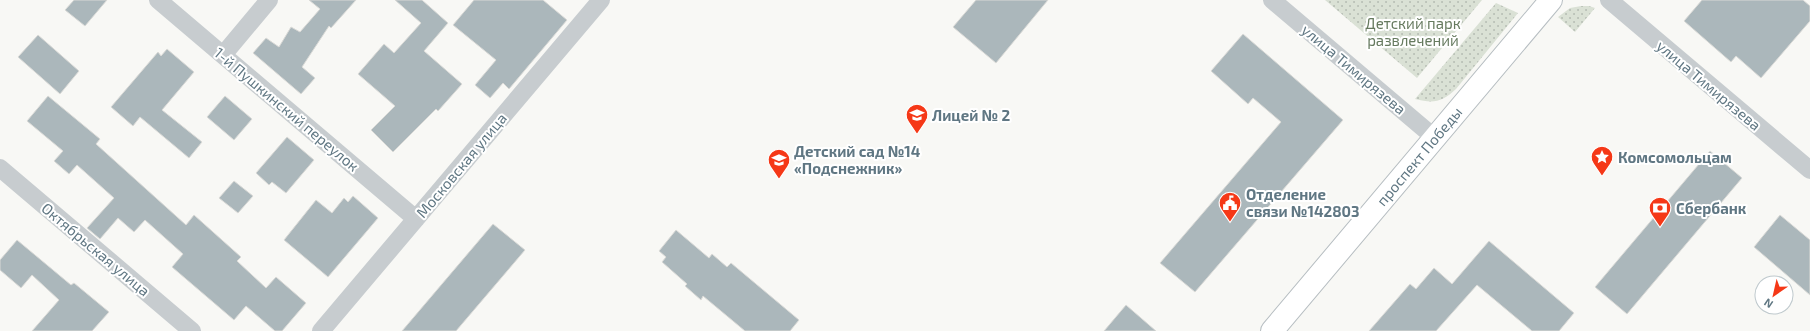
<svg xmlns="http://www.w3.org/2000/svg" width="1810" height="331" viewBox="0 0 1810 331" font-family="'Exo 2',sans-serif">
  <defs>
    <pattern id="grass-dots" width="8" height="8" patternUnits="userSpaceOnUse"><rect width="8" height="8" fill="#dae1d5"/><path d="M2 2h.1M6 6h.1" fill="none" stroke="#b4bbb2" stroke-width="1.8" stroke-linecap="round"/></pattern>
  </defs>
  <rect width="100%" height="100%" fill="#f8f8f5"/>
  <path fill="url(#grass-dots)" d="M1325 0H1482L1417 78Z
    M1496 3 1518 13 1456 89C1442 102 1434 104 1415 99Z
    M1581 6H1589L1595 8 1575 32 1558 17 1570 8Z"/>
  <path fill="#abb7bb" stroke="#dadad7" d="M74 0H107L85 26 65 10Z
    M309 0H356L331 28 329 26 302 67 315 78 301 94 253 53 266 38 279 47 291 27 300 32 320 9Z
    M395 0H422L448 23 424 51 462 84 438 111 436 109 393 152 371 130 395 106 358 74 384 44 394 53 421 23Z
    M474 0H543L567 20 509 89 503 83 490 98 475 85 496 60 453 25Z
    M976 0H1048L996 63 953 27Z
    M1702 0H1803L1810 6V21L1761 78 1736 56 1731 62 1684 21Z
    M1243 34 1343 120 1195 292 1160 263 1281 122 1253 98 1248 104 1211 71Z
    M38 35 79 71 60 94 18 57Z
    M167 49 194 72 162 110 202 142 189 158 140 117 133 126 111 107 158 52 161 56Z
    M48 96 100 139 96 144 186 225 194 215 241 257 237 261 266 288 276 277 306 303 282 331H275L246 306 234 320 172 267 183 254 145 220 134 232 118 218 100 239 87 228 114 198 77 165 69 174 54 161 63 151 27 121Z
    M225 96 252 119 234 140 207 117Z
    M287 137 314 160 286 193 272 182 269 185 256 173Z
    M1710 151 1742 178 1627 314 1595 287Z
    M234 181 253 196 238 213 219 198Z
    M353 196 378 218 328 277 284 240 316 200 332 213 344 198 348 202Z
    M1780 215 1810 240V295L1754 247Z
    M493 224 525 250 508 270 456 331H402Z
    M676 230 709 258 712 254 727 267 731 263 799 320 790 331H745L703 296 701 300 685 286 687 284 662 262 666 257 659 251Z
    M17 240 71 285 74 283 109 312 92 331H32L59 300 32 275 21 288 0 270V260Z
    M1489 241 1574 313 1559 331H1532L1477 285 1436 331H1369L1410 284 1416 289 1434 268 1452 284Z
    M1126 305 1156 331H1104Z"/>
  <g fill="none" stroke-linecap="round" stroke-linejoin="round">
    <g stroke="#b7bec2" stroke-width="24">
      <path id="secondary" d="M1272 331 1551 0"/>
    </g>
    <path stroke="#c7cccf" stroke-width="18" d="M158 0 416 219
      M1272 0 1435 138
      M1609 0 1810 170
      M223 55 269 0
      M0 168 192 331
      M321 331 601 0"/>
    <use href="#secondary" stroke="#fff" stroke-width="22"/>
  </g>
  <defs>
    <g id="school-pin" transform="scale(1.15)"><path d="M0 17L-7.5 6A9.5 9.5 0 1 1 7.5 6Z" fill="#f53817" stroke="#fff"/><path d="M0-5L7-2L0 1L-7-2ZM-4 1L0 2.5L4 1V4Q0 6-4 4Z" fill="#fff"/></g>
    <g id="sight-pin" transform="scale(1.15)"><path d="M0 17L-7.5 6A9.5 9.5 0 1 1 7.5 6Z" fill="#f53817" stroke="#fff"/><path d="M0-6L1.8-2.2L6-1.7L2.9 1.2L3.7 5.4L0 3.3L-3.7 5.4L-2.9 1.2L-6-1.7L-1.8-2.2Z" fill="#fff"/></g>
    <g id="civic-pin" transform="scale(1.15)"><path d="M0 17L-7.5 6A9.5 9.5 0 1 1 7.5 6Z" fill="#f53817" stroke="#fff"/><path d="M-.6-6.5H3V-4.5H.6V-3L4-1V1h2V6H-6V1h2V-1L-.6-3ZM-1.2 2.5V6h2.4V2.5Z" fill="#fff"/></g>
    <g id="bank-pin" transform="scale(1.15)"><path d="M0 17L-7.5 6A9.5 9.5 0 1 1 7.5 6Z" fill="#f53817" stroke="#fff"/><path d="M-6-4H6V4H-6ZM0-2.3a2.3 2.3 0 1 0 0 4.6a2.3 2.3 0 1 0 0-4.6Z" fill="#fff"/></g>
  </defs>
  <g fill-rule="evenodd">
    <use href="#school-pin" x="917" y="115"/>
    <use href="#sight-pin" x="1602" y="157"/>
    <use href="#school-pin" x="779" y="160"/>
    <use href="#civic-pin" x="1230" y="203"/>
    <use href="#bank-pin" x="1660" y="208"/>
  </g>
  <g text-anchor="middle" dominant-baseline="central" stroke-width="4" stroke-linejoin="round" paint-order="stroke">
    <g font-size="15" fill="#667a5f" stroke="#fff">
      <text x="1413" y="23">Детский парк<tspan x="1413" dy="17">развлечений</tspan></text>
    </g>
    <g font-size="15" fill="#607783" stroke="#fff">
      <text transform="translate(1354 69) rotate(40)">улица Тимирязева</text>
      <text transform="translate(1709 85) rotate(40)">улица Тимирязева</text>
      <text transform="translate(287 109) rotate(40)">1-й Пушкинский переулок</text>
      <text transform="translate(1419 156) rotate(-50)">проспект Победы</text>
      <text transform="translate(461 165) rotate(-50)">Московская улица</text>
      <text transform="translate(96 249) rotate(40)">Октябрьская улица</text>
    </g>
    <g font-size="15" font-weight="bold" fill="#607783" stroke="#fff" text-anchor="start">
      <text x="932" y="115">Лицей № 2</text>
      <text x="794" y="151">Детский сад №14<tspan x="794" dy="17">«Подснежник»</tspan></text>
      <text x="1618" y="157">Комсомольцам</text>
      <text x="1246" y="194">Отделение<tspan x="1246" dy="17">связи №142803</tspan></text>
      <text x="1676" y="208">Сбербанк</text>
    </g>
  </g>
  <g transform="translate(1774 295) rotate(214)"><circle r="19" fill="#ffffff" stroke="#bfc9cd"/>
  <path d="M0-3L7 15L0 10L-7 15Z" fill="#f53817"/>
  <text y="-6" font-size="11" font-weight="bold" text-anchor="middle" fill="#607783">N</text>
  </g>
</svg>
